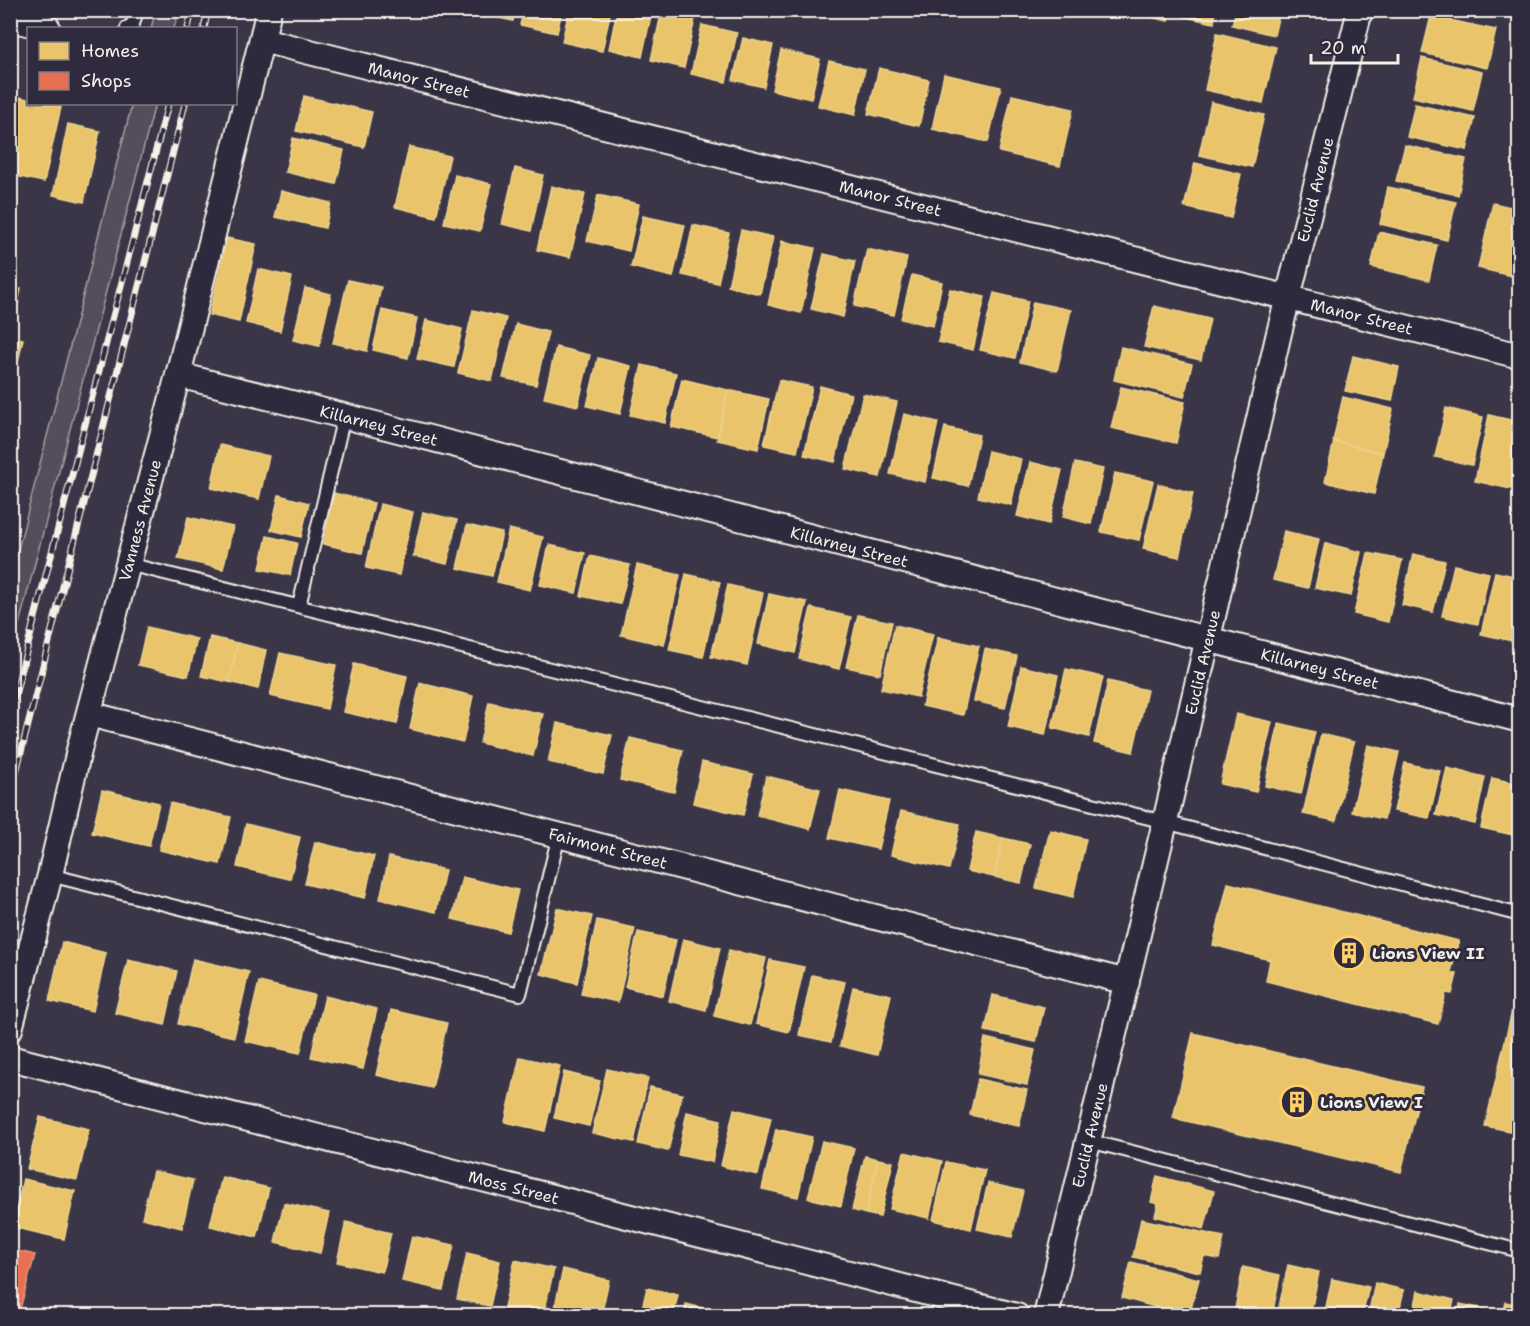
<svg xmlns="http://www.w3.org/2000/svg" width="1530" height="1326" viewBox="0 0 1530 1326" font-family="'Shantell Sans',sans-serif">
  <rect width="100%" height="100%" fill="#3b3647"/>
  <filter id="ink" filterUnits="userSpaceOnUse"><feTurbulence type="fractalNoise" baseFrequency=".0167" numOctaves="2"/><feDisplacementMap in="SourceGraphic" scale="12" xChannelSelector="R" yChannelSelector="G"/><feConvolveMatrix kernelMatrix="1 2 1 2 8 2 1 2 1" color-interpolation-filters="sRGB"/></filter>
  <g filter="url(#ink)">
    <path fill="#534e5c" stroke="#a4a0a2" stroke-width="1.5" d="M156 10 179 11 174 28H151Z
      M132 104H155L11 655V577Z"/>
    <path fill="#e9c46a" stroke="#ecd290" stroke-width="1.5" d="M447 10H470L469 16Z
      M483 10H515L513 21 482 14Z
      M524 10H562L557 33 520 25Z
      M569 10H611L602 51 562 42Z
      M617 10 652 11 642 57 609 49Z
      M662 10H697L684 68 651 60Z
      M1139 10H1170L1168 21 1138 14Z
      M1182 10H1216L1214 23 1181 16Z
      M1236 10H1280L1274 35 1232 25Z
      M1431 16 1496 30 1487 68 1422 53Z
      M702 25 737 33 726 82 691 74Z
      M1217 33 1276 47 1263 103 1205 90Z
      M743 38 773 45 764 87 733 80Z
      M781 50 820 59 811 99 772 90Z
      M1422 58 1482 72 1473 111 1413 97Z
      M829 61 865 69 855 115 818 106Z
      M879 68 929 80 919 126 868 114Z
      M944 74 1001 87 988 142 932 129Z
      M1012 95 1073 109 1060 166 999 152Z
      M304 96 372 112 364 147 296 131Z
      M20 97 28 99V104H47L61 107 44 182 10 175V139Z
      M1211 102 1264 115 1252 167 1199 155Z
      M1415 104 1475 118 1467 150 1407 137Z
      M68 124 100 131 84 202 53 195Z
      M293 138 344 150 336 184 285 172Z
      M1405 145 1466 159 1458 195 1396 181Z
      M409 147 450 156 436 217 395 207Z
      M1195 163 1241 174 1231 218 1184 207Z
      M515 168 543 175 531 231 502 224Z
      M455 175 491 184 480 231 444 223Z
      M551 186 585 194 570 257 537 250Z
      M1388 187 1456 202 1447 240 1380 224Z
      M281 191 331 203 325 228 275 217Z
      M598 195 639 204 629 251 587 241Z
      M1493 203 1520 209V262L1516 277 1478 268Z
      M643 216 685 225 673 277 631 267Z
      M693 225 729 233 718 283 682 275Z
      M741 230 773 237 760 294 728 286Z
      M1379 232 1437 245 1429 280 1371 267Z
      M227 238 256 244 239 322 209 315Z
      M782 241 815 248 801 313 768 305Z
      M867 249 907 258 894 315 854 306Z
      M824 254 855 261 843 317 811 309Z
      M258 269 292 277 280 331 246 323Z
      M912 275 942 282 933 326 901 319Z
      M348 280 381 287 367 351 333 343Z
      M10 287 21 289 13 326H10Z
      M305 288 331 294 319 346 293 340Z
      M950 289 985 297 973 350 938 342Z
      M994 293 1028 301 1015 358 980 350Z
      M1033 302 1071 310 1057 371 1020 362Z
      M1154 306 1210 319 1201 360 1144 347Z
      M382 310 417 318 408 358 373 350Z
      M473 310 506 318 492 381 458 373Z
      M426 320 462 329 454 367 417 359Z
      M516 324 548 332 536 385 503 378Z
      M10 336 23 339 16 371 10 370Z
      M556 347 590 355 578 406 544 398Z
      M1121 347 1192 364 1184 397 1114 380Z
      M1353 356 1399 367 1392 401 1345 391Z
      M598 358 631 366 620 414 587 406Z
      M642 365 676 373 665 423 630 415Z
      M682 379 728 390 718 437 671 427Z
      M779 380 812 387 797 452 764 445Z
      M820 386 851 394 835 462 804 455Z
      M1121 387 1185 402 1176 443 1111 428Z
      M728 390 769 399 758 449 717 440Z
      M863 394 897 402 880 477 845 469Z
      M1343 397 1393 409 1383 453 1333 441Z
      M1446 408 1483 417 1472 465 1435 457Z
      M904 414 938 422 925 482 890 474Z
      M1489 415 1520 422V454L1511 489 1475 481Z
      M945 427 979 435 968 486 933 478Z
      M1334 441 1383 453 1374 494 1325 482Z
      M220 445 269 456 259 499 211 488Z
      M988 451 1021 459 1011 505 978 497Z
      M1030 462 1062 470 1049 524 1017 516Z
      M1075 463 1103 469 1091 524 1063 517Z
      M1115 473 1153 481 1139 540 1101 532Z
      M1158 484 1193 493 1179 557 1143 549Z
      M334 493 374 503 362 553 323 544Z
      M279 495 309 503 301 537 271 530Z
      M380 504 413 512 399 575 366 568Z
      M423 512 457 520 447 564 413 556Z
      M188 517 233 527 223 569 178 559Z
      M467 525 502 533 492 576 457 568Z
      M509 529 543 537 530 590 497 582Z
      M1284 531 1319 539 1308 588 1273 580Z
      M267 536 297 543 290 575 260 569Z
      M1325 543 1361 552 1351 596 1315 588Z
      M549 545 585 553 576 593 540 585Z
      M1368 553 1402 560 1388 622 1354 614Z
      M1413 554 1445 561 1433 612 1402 605Z
      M590 556 630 565 620 604 581 596Z
      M637 565 680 575 664 645 621 635Z
      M1454 565 1489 573 1478 624 1442 616Z
      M1495 572 1520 577V633L1517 642 1481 634Z
      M686 574 720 582 703 657 669 650Z
      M728 585 763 593 747 665 711 657Z
      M769 594 807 602 795 653 758 644Z
      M811 608 851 617 839 669 799 659Z
      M858 615 892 622 880 674 846 667Z
      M895 625 933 634 918 697 881 689Z
      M147 627 197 639 188 676 138 665Z
      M210 637 238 643 229 682 201 676Z
      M938 637 979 646 963 715 922 706Z
      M238 643 266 650 258 689 229 682Z
      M985 649 1017 656 1005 708 974 701Z
      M280 653 336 665 327 709 270 696Z
      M354 664 407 676 397 724 343 712Z
      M1021 666 1058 675 1045 735 1008 727Z
      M1066 669 1103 677 1089 737 1052 728Z
      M1108 681 1147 690 1133 752 1094 743Z
      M420 683 473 696 463 742 410 729Z
      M489 702 543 714 533 756 480 743Z
      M1236 714 1272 722 1256 792 1220 784Z
      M557 723 612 735 603 774 548 762Z
      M1279 723 1315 732 1301 794 1265 786Z
      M1321 734 1354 742 1336 821 1303 814Z
      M630 738 683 750 674 792 620 780Z
      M1368 745 1399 752 1384 819 1352 812Z
      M702 762 753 774 743 815 693 803Z
      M1405 763 1440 771 1429 818 1394 811Z
      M1447 768 1485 777 1475 824 1436 815Z
      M766 776 820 789 810 829 757 816Z
      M1492 778 1520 784 1518 836 1481 828Z
      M102 790 159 803 149 846 92 833Z
      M840 790 889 801 878 849 829 838Z
      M170 803 231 817 220 864 159 850Z
      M901 811 960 824 949 869 891 855Z
      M246 824 300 837 290 879 237 867Z
      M1050 830 1086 839 1073 897 1036 888Z
      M976 832 1003 838 994 877 967 871Z
      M1003 838 1030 844 1021 883 994 877Z
      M315 842 374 856 365 898 305 884Z
      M389 857 445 870 436 912 380 899Z
      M462 877 518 890 508 932 452 919Z
      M1228 883 1459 941 1451 972 1457 974 1452 994 1446 993 1438 1024 1266 981 1270 960 1213 945Z
      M557 908 592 916 577 983 541 974Z
      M597 920 635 928 618 1002 581 994Z
      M638 932 676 940 663 996 625 987Z
      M683 939 720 948 706 1010 669 1001Z
      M62 942 106 953 93 1011 49 1001Z
      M729 950 766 958 750 1025 714 1016Z
      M193 959 249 972 234 1037 178 1024Z
      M128 960 177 971 165 1025 115 1013Z
      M770 960 804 967 789 1032 756 1024Z
      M812 975 845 982 831 1042 799 1035Z
      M1520 977V1133L1485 1126Z
      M259 982 314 995 300 1053 245 1041Z
      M853 987 891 995 877 1055 840 1046Z
      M993 995 1044 1007 1036 1042 985 1031Z
      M325 996 377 1009 363 1069 311 1057Z
      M391 1010 447 1023 432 1088 376 1075Z
      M1193 1033 1422 1087 1401 1172 1173 1118Z
      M985 1038 1035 1050 1027 1085 978 1074Z
      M520 1057 560 1066 545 1131 505 1122Z
      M607 1069 648 1078 634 1142 592 1133Z
      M564 1072 600 1081 589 1126 554 1118Z
      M978 1079 1027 1090 1019 1126 970 1115Z
      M650 1087 682 1094 668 1151 638 1144Z
      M734 1109 771 1118 758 1175 721 1166Z
      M687 1112 721 1120 712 1162 678 1155Z
      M40 1117 89 1129 77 1180 27 1169Z
      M776 1129 812 1137 798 1197 762 1189Z
      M822 1141 854 1148 841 1206 808 1198Z
      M904 1152 942 1161 929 1218 890 1209Z
      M865 1156 878 1159 866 1214 852 1210Z
      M878 1159 893 1162 880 1217 866 1214Z
      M946 1162 985 1170 971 1229 933 1220Z
      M153 1171 193 1180 182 1228 142 1218Z
      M1157 1176 1214 1191 1204 1229 1155 1216 1158 1204 1151 1202Z
      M222 1177 269 1188 257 1237 210 1226Z
      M23 1179 75 1191 64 1239 12 1227Z
      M988 1183 1023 1191 1012 1237 977 1229Z
      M284 1203 329 1213 320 1253 275 1242Z
      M1141 1219 1224 1237 1219 1259 1204 1256 1200 1272 1133 1257Z
      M346 1222 391 1233 382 1272 337 1262Z
      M412 1236 454 1245 443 1290 402 1281Z
      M467 1253 500 1261 490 1306 457 1299Z
      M515 1260 554 1269 543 1316H525L503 1311Z
      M1131 1262 1199 1279 1189 1316 1122 1298Z
      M1288 1265 1319 1272 1310 1316H1277Z
      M1243 1267 1280 1275 1272 1316 1234 1314Z
      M563 1269 609 1280 601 1316H553Z
      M1332 1279 1369 1287 1362 1316H1324Z
      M1375 1283 1404 1290 1398 1316H1368Z
      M647 1288 678 1295 673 1316H640Z
      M1418 1291 1454 1300 1450 1316H1413Z
      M1506 1302 1520 1305V1316H1503Z
      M686 1304 723 1313 722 1316H684Z
      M1460 1304 1498 1312V1316H1458Z
      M730 1310 752 1316H729Z"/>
    <path fill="#e76f51" stroke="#eb967e" stroke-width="1.5" d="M10 1249 35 1255 18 1316H10Z"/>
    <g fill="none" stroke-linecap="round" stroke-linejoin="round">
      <g stroke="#f4f1e8" stroke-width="16">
        <path id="service" d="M127 28 133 24 137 10
          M128 564 1165 822 1520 915
          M299 606 344 416
          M50 875 520 994 559 835
          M1089 1141 1520 1251"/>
      </g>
      <g stroke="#f4f1e8" stroke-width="28">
        <g id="minor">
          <path d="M10 19 48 28"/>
          <path id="s1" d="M262 40 1520 356"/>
          <path id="s2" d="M178 375 344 416 1520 720"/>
          <path id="s3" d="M89 714 1127 982"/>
          <path id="s4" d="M10 1029 50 875 80 746 178 375 269 10"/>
          <path id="s5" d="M10 1058 1017 1316"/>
          <path id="s6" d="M1046 1316 1165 822 1279 333 1360 10"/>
        </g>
      </g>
      <use href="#service" stroke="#2f2a3d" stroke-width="12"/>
      <use href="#minor" stroke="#2f2a3d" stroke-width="24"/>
      <g stroke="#f4f1e8" stroke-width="7">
        <path id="rail" d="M188 28 192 10
          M204 28 208 10
          M10 714 168 104
          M10 796 185 104"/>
      </g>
      <use href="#rail" stroke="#2f2a3d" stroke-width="4.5" stroke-dasharray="14" stroke-linecap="butt"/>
    </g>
  </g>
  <defs>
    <g id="building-ring" transform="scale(1.725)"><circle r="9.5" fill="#2f2a3d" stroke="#ffd166" stroke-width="1.5"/><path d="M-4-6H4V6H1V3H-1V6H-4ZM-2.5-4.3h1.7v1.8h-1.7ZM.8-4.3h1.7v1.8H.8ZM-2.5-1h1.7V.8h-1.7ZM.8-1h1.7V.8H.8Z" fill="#ffd166"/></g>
  </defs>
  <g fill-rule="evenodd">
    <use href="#building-ring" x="1349" y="953"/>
    <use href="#building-ring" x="1297" y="1102"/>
  </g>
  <g text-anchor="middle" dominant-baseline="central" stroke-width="6" stroke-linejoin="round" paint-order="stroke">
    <g font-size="16" fill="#f4f1e8" stroke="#2f2a3d">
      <text stroke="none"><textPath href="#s1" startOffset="162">Manor Street</textPath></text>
      <text stroke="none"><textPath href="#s6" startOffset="1158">Euclid Avenue</textPath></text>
      <text stroke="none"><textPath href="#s1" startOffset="648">Manor Street</textPath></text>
      <text stroke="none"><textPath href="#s1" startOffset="1134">Manor Street</textPath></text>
      <text stroke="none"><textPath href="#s2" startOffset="207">Killarney Street</textPath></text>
      <text stroke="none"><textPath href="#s4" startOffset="525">Vanness Avenue</textPath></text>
      <text stroke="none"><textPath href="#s2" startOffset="693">Killarney Street</textPath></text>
      <text stroke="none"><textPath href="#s6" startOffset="672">Euclid Avenue</textPath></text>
      <text stroke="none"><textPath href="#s2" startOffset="1179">Killarney Street</textPath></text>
      <text stroke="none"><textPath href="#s3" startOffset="536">Fairmont Street</textPath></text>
      <text stroke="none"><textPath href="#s6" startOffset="186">Euclid Avenue</textPath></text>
      <text stroke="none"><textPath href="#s5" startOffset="520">Moss Street</textPath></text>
    </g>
    <g font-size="16" font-weight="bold" fill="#f4f1e8" stroke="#2f2a3d" text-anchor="start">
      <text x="1372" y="953">Lions View II</text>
      <text x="1320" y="1102">Lions View I</text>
    </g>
  </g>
  <rect width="1530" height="1326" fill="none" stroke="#2f2a3d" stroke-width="36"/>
  <rect x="18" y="18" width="1494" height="1290" fill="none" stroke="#f4f1e8" stroke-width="2" filter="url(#ink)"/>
  <rect x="27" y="27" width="210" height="78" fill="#2f2a3d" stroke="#7e7a81" stroke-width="1.5"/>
  <rect x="39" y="42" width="30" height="18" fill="#e9c46a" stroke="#7e7a81" stroke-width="1.5"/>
  <text x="81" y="57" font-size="18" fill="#f4f1e8">Homes</text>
  <rect x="39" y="72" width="30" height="18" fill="#e76f51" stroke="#7e7a81" stroke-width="1.5"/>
  <text x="81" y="87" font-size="18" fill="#f4f1e8">Shops</text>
  <path d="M1311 54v9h87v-9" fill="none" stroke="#f4f1e8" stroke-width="3"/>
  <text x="1320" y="54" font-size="18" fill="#f4f1e8" stroke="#2f2a3d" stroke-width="4.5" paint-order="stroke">20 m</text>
</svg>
